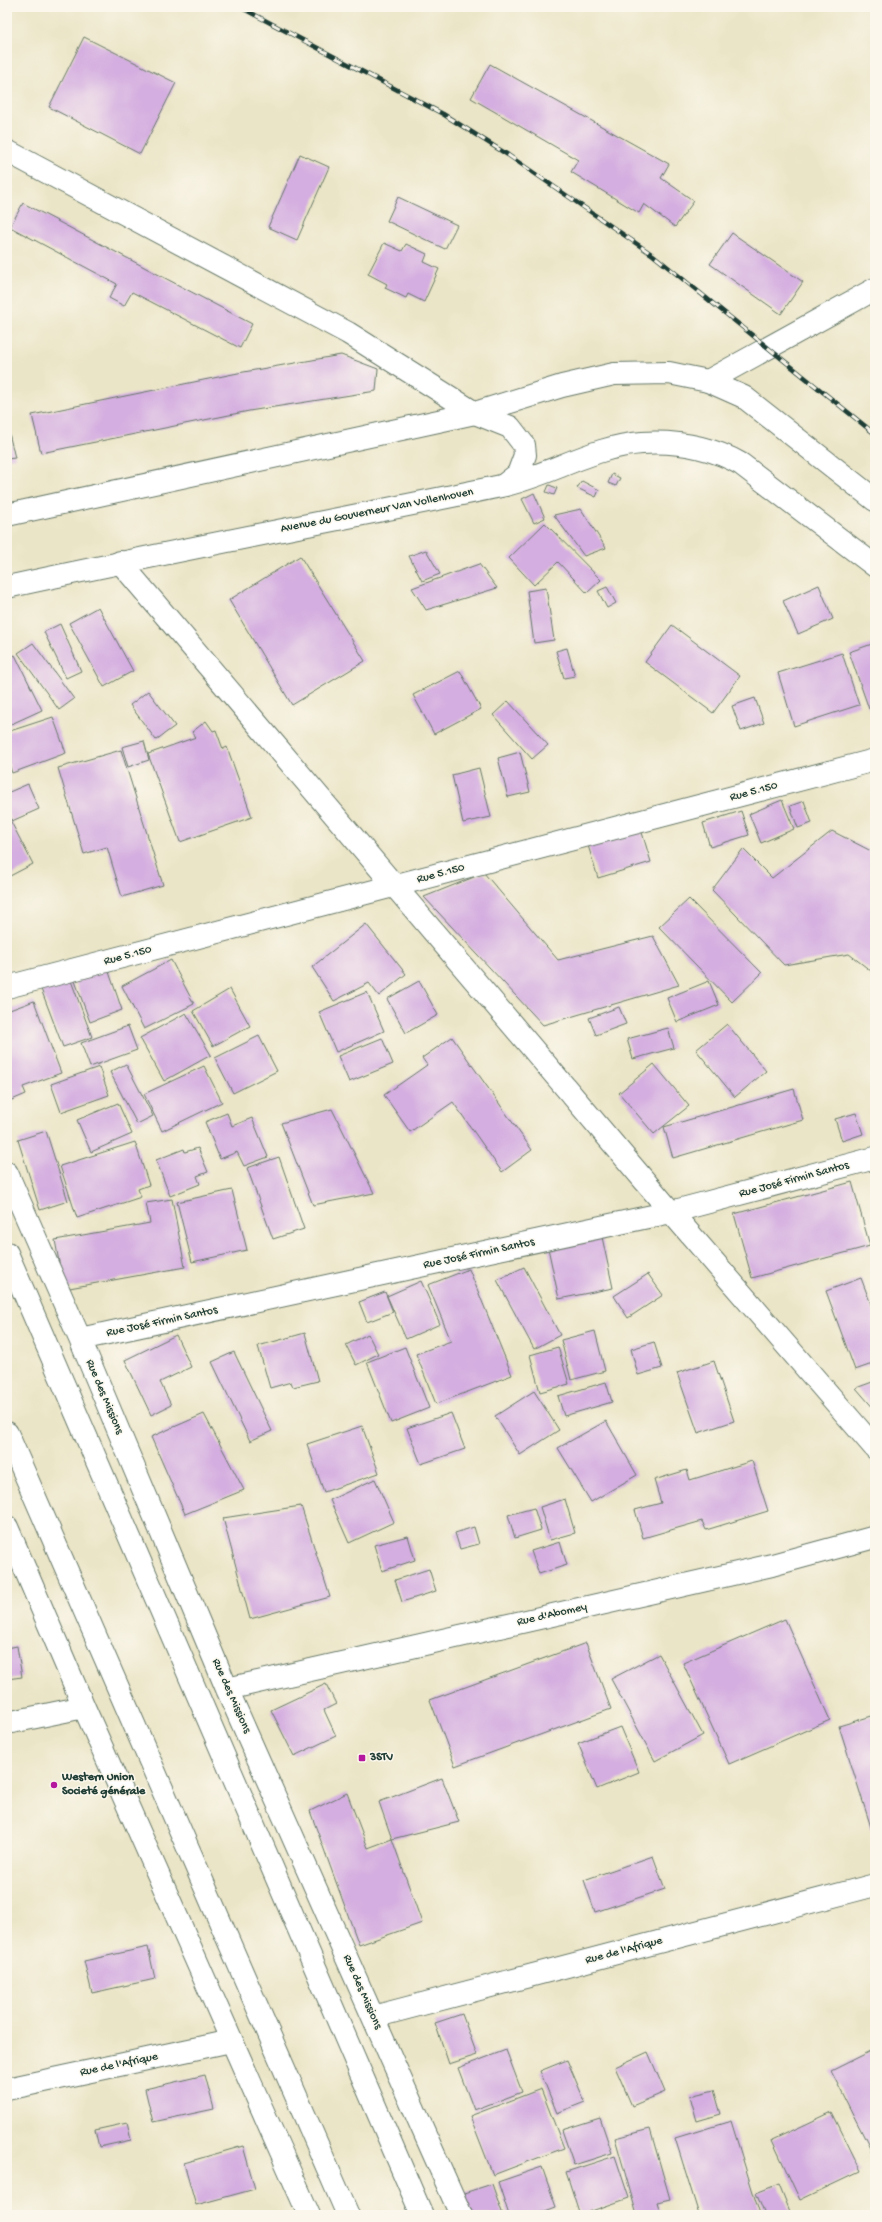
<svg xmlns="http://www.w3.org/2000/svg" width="882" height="2222" viewBox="0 0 882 2222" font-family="'Gochi Hand',sans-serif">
  <rect width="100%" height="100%" fill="#fbf7ec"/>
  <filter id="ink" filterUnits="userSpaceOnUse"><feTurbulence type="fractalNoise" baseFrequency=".025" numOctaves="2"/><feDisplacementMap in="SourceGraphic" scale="8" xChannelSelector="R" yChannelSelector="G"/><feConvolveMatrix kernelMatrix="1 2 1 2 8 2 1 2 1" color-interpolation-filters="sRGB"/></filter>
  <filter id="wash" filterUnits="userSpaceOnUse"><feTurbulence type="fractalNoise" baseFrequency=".012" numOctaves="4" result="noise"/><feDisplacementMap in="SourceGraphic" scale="16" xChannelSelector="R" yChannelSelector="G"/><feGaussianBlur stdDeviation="0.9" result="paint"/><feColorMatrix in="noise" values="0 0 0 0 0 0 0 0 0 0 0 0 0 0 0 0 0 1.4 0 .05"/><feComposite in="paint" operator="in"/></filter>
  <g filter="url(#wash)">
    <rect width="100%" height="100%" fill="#ebe5c7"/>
    <g id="blocks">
      <path fill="#d4aee0" d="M84 37 176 83 140 154 49 107Z
        M490 64 669 164 661 178 694 201 675 227 644 204 639 213 571 172 578 160 471 98Z
        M300 154 329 167 297 240 268 227Z
        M398 197 457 225 445 249 387 221Z
        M23 203 252 324 240 348 132 292 124 306 109 298 117 284 10 227Z
        M732 233 803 282 781 314 710 264Z
        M384 243 402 251 406 244 427 254 424 262 439 269 424 302 408 294 406 298 385 288 387 284 368 274Z
        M341 355 378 369 376 391 249 411 41 453 32 415 238 373Z
        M7 425 15 458 7 459Z
        M612 474 620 478 616 486 608 483Z
        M582 481 599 490 596 497 577 488Z
        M549 485 557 488 554 495 546 492Z
        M534 493 545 518 534 523 522 499Z
        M581 509 606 548 584 556 554 515Z
        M545 523 601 580 587 593 558 562 534 585 509 558Z
        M426 550 440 574 422 581 409 556Z
        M300 556 365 661 292 705 229 600Z
        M479 564 497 588 426 610 412 588Z
        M819 585 833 619 798 634 783 601Z
        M607 587 616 603 607 608 598 591Z
        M546 588 554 640 534 643 527 591Z
        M98 607 133 671 104 687 69 623Z
        M60 624 81 671 66 678 44 632Z
        M672 625 740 676 713 713 645 662Z
        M33 643 74 699 59 710 18 653Z
        M875 643V707L869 709 849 652Z
        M567 648 575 676 564 678 556 651Z
        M842 653 859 705 794 726 778 673Z
        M15 655 42 710 7 726V659Z
        M460 671 481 709 434 734 413 695Z
        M148 691 175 726 156 740 130 705Z
        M755 698 764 723 741 731 732 706Z
        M508 701 548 745 532 759 493 715Z
        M53 717 66 753 12 773 7 759V732Z
        M206 721 213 731 216 730 223 749 227 747 252 817 180 842 148 754 196 737 192 732Z
        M144 741 149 760 128 767 122 747Z
        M121 750 163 885 122 897 107 847 84 854 58 768Z
        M520 752 530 792 508 797 498 758Z
        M479 768 491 817 463 823 452 775Z
        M28 784 39 809 12 821 7 809V793Z
        M782 800 794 829 761 843 749 814Z
        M804 801 812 823 798 828 790 806Z
        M741 811 749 835 710 847 703 823Z
        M8 816 33 864 10 876 7 869Z
        M640 826 651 862 598 878 587 842Z
        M832 831 875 853V974L849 954 784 965 712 890 743 849 772 878Z
        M484 873 558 960 653 936 679 985 543 1025 424 897Z
        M689 899 762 973 732 1002 659 927Z
        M366 924 406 974 379 996 369 983 334 1001 312 967Z
        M171 960 194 1004 144 1029 122 986Z
        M108 969 122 1010 90 1022 75 981Z
        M70 978 92 1037 63 1047 41 989Z
        M419 981 438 1015 406 1033 387 999Z
        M709 981 719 1005 677 1022 667 998Z
        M230 989 250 1026 213 1046 193 1011Z
        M367 992 384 1031 336 1052 319 1012Z
        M34 1001 61 1073 23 1087 26 1094 7 1102V1011Z
        M619 1007 626 1024 596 1035 589 1018Z
        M186 1013 211 1055 164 1081 140 1038Z
        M727 1024 766 1071 735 1097 696 1050Z
        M128 1026 137 1050 90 1067 81 1043Z
        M668 1028 674 1048 633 1059 627 1039Z
        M259 1036 277 1071 233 1093 215 1058Z
        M452 1037 532 1150 502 1172 453 1102 410 1132 384 1095 427 1065 422 1058Z
        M382 1038 393 1064 349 1082 338 1056Z
        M126 1064 153 1116 137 1124 110 1072Z
        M654 1064 689 1106 654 1134 619 1093Z
        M204 1066 222 1102 162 1131 144 1094Z
        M99 1067 109 1095 61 1112 51 1084Z
        M794 1089 803 1120 673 1158 664 1127Z
        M118 1103 132 1134 91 1152 77 1120Z
        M332 1109 374 1193 313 1205 281 1123Z
        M227 1113 232 1126 252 1118 268 1157 244 1166 237 1152 220 1159 205 1122Z
        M856 1113 863 1134 842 1141 835 1119Z
        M46 1131 68 1201 40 1210 18 1140Z
        M135 1142 149 1185 138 1189 141 1197 77 1218 60 1166Z
        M198 1148 208 1172 197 1176 200 1184 170 1196 156 1160 184 1149 185 1152Z
        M279 1157 304 1229 273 1239 247 1168Z
        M852 1182 870 1246 752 1278 734 1214Z
        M232 1190 247 1250 192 1262 177 1202Z
        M172 1199 185 1267 64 1289 55 1240 150 1223 146 1203Z
        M602 1237 613 1288 559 1299 548 1248Z
        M524 1267 560 1335 534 1349 497 1280Z
        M469 1269 512 1375 436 1404 416 1354 451 1341 428 1285Z
        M648 1274 663 1295 628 1318 614 1296Z
        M861 1278 875 1315V1363L855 1370 826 1291Z
        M421 1281 440 1324 406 1339 387 1296Z
        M385 1292 393 1312 367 1322 359 1302Z
        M595 1331 605 1371 571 1380 561 1340Z
        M305 1333 318 1381 293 1387 291 1382 270 1388 258 1346Z
        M368 1334 378 1354 356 1365 346 1345Z
        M176 1335 191 1367 160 1382 171 1405 151 1415 125 1360Z
        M654 1342 662 1368 638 1375 631 1349Z
        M405 1347 429 1408 391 1423 367 1362Z
        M558 1347 569 1384 540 1392 530 1355Z
        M234 1352 272 1431 250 1441 212 1362Z
        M714 1361 734 1421 698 1433 677 1373Z
        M875 1381V1410L856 1388Z
        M606 1382 612 1402 564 1416 558 1396Z
        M534 1391 559 1430 520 1455 495 1416Z
        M451 1413 465 1449 421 1464 407 1428Z
        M204 1414 244 1490 185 1514 151 1437Z
        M606 1421 637 1475 591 1502 558 1448Z
        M362 1426 379 1473 324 1492 307 1444Z
        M752 1461 768 1511 706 1530 702 1521 643 1538 635 1510 661 1503 654 1480 687 1470 690 1480Z
        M375 1479 394 1522 349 1543 330 1500Z
        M565 1499 575 1533 550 1540 540 1507Z
        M301 1506 330 1597 250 1619 223 1518Z
        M534 1508 541 1530 515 1538 508 1515Z
        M474 1527 479 1544 460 1549 455 1533Z
        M408 1536 415 1560 382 1571 374 1545Z
        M560 1542 567 1565 539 1574 531 1551Z
        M429 1569 436 1591 402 1602 395 1580Z
        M785 1619 830 1720 729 1764 683 1663Z
        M586 1643 611 1709 455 1766 430 1700Z
        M17 1646 22 1677 7 1679V1648Z
        M659 1654 703 1735 655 1761 611 1679Z
        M326 1684 336 1704 324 1710 336 1736 294 1756 271 1710Z
        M875 1715V1840L839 1726Z
        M620 1727 639 1772 597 1789 578 1743Z
        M442 1778 459 1822 392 1839 422 1923 359 1945 310 1811 347 1793 368 1848 392 1839 379 1802Z
        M653 1856 665 1889 595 1912 584 1880Z
        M148 1947 155 1979 92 1993 84 1961Z
        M462 2014 477 2055 449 2064 435 2023Z
        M875 2049V2158L831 2071Z
        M506 2050 522 2092 474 2110 458 2068Z
        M648 2052 665 2092 632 2106 615 2067Z
        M567 2060 585 2102 557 2113 540 2071Z
        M205 2075 214 2109 153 2122 145 2089Z
        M541 2089 564 2148 493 2175 470 2116Z
        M714 2090 721 2114 697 2121 690 2096Z
        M832 2112 861 2171 800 2200 772 2140Z
        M600 2118 612 2153 574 2165 562 2130Z
        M731 2121 760 2215H699L675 2138Z
        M127 2123 131 2140 99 2147 95 2130Z
        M650 2129 670 2199 657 2202 661 2215H637L615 2138Z
        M243 2146 255 2189 196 2205 184 2163Z
        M615 2156 629 2198 580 2215 566 2172Z
        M542 2167 556 2207 534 2215H509L498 2182Z
        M492 2184 503 2215H472L464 2193Z
        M779 2184 791 2214 765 2215 756 2193Z"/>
    </g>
  </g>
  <g filter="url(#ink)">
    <use href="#blocks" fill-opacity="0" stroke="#667867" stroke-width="1"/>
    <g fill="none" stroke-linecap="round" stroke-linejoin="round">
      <g stroke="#667867" stroke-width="24">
        <path id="minor" d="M7 151 348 333 475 413 510 427 524 445 525 455 518 474 504 485
          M708 381 875 289
          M120 562 671 1212 875 1448
          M7 987 875 760
          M7 1173 80 1339 227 1689 461 2215
          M80 1339 671 1212 875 1158
          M7 1527 84 1707 309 2215
          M227 1689 772 1565 875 1537
          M7 1723 84 1707
          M373 2017 875 1885
          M7 2089 231 2041"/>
      </g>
      <g stroke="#667867" stroke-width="24">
        <path id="major" d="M7 515 475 413 562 386 614 374 669 373 708 381 744 397 875 500
          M7 587C171 551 337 520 501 486 549 476 593 446 642 443 677 441 711 447 741 464L875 566"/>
      </g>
      <g stroke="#667867" stroke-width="24">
        <path id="highway" d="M7 1253 422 2215
          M7 1433 348 2215"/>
      </g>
      <use href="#minor" stroke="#fff" stroke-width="22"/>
      <use href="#major" stroke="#fff" stroke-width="22"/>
      <use href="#highway" stroke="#fff" stroke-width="22"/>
      <g stroke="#1f3d34" stroke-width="4.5">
        <path id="rail" d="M240 7 443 114 508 155 653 255 875 434"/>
      </g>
      <use href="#rail" stroke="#fbf7ec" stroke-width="3" stroke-dasharray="9" stroke-linecap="butt"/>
    </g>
  </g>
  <g fill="#b5179e" stroke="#fbf7ec" stroke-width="1.5">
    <rect x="358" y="1754" width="8" height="8" rx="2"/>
    <circle cx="54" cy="1785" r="4"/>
  </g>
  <g text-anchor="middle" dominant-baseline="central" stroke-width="3" stroke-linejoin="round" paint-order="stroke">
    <g font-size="12" fill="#1f3d34" stroke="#fbf7ec">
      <text transform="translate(377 511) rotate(-11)">Avenue du Gouverneur Van Vollenhoven</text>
      <text transform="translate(754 792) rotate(-15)">Rue 5.150</text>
      <text transform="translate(441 874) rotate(-15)">Rue 5.150</text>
      <text transform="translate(128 956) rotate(-15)">Rue 5.150</text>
      <text transform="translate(794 1180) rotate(-15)">Rue José Firmin Santos</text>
      <text transform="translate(479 1254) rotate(-12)">Rue José Firmin Santos</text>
      <text transform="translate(162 1322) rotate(-12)">Rue José Firmin Santos</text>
      <text transform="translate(104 1397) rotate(67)">Rue des Missions</text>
      <text transform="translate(552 1615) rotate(-13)">Rue d'Abomey</text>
      <text transform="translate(231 1696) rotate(66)">Rue des Missions</text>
      <text transform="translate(624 1951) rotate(-15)">Rue de l'Afrique</text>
      <text transform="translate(362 1992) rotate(66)">Rue des Missions</text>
      <text transform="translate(119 2065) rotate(-12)">Rue de l'Afrique</text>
    </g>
    <g font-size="12" font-weight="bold" fill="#1f3d34" stroke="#fbf7ec" text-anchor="start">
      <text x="370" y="1758">3STV</text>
      <text x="62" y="1778">Western Union<tspan x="62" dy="14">Societé générale</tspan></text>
    </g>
  </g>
  <rect width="882" height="2222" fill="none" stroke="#fbf7ec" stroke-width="24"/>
</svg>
